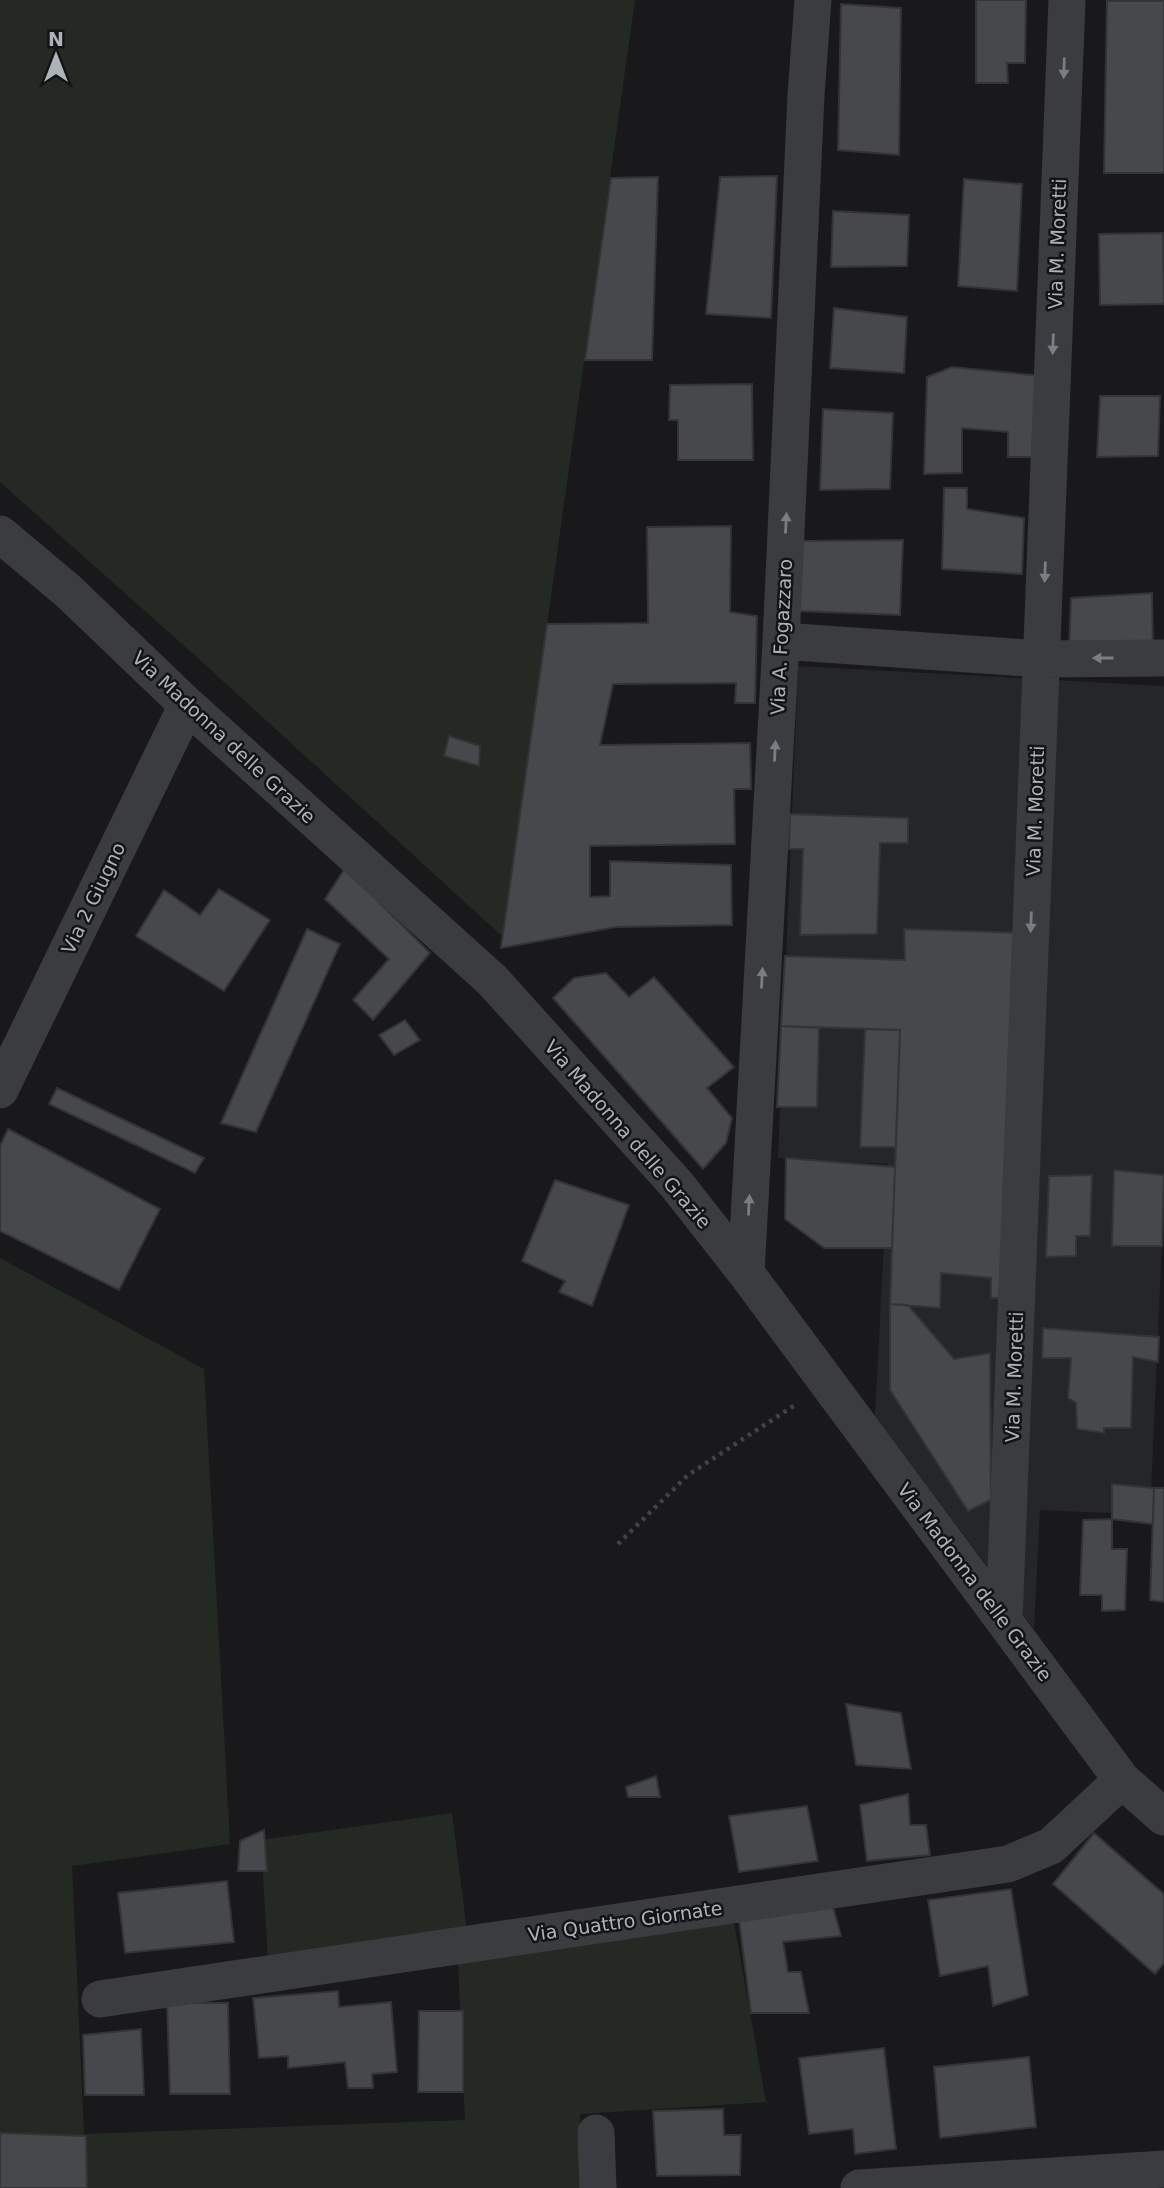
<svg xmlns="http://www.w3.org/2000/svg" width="1164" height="2188" viewBox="0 0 1164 2188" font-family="'DejaVu Sans',sans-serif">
  <rect width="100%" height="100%" fill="#19191b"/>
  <path fill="#252628" d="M798 666 1164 686V1195L1150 1515 1040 1510 1034 1629 875 1416 888 1164 778 1158Z"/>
  <path fill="#242a23" d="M0 0H635L503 937 199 659 0 482Z
    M0 1258 204 1369 230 1844 72 1866 84 2134 465 2120 458 1963 734 1923 766 2102 580 2114 581 2188H76L73 2135 0 2132Z
    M452 1813 467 1931 268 1960 261 1840Z"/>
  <path fill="#46484b" stroke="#333436" stroke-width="2" d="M976 0H1026L1025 63H1007L1008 83H976Z
    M1107 1H1164V173H1104Z
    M841 4 901 8 899 155 838 150Z
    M777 176 771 318 706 314 720 177Z
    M658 177 652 360H585L611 178Z
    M964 179 1022 184 1017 291 958 286Z
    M833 211 909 215 907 266 831 267Z
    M1163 233 1164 304 1100 305 1099 234Z
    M834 308 907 317 904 373 830 368Z
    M952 367 1042 376 1039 457H1008V432L962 428V473L924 474 927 377Z
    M752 384 753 460H678V420H669L670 385Z
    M1100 396H1160L1158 456 1097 457Z
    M823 409 893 413 890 489 820 490Z
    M944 488H967V509L1024 518 1022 574 942 569Z
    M731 526 730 612 757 616 755 703H735L736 683 613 684 600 745 750 743 751 789H734L735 844 590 846V897L610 896V861L731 865 732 925 616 927 501 948 547 624 648 623 647 527Z
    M903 540 900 615 798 611 802 541Z
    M1152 593 1153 648 1069 649 1071 598Z
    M449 736 480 746 479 766 444 756Z
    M790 814 908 818V843H880L877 934 800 935 803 849H789Z
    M345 868 430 953 373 1020 353 1000 389 959 325 899Z
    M219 889 270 920 224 991 136 936 164 890 200 915Z
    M307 929 340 944 256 1132 221 1123Z
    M904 929 1022 933 1006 1298H991V1278L941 1273 940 1308 890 1304 900 1030 781 1026 785 956 905 960Z
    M606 973 629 997 654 977 734 1067 707 1088 732 1118 726 1143 703 1169 553 998 574 978Z
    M405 1020 420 1040 394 1055 379 1035Z
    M781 1026 819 1028 817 1107H777Z
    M865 1029 900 1030 896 1147H860Z
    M57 1088 204 1158 195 1173 49 1104Z
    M8 1129 160 1209 119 1290 0 1231V1146Z
    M786 1158 895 1167 892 1248H824L785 1219Z
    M1114 1170 1164 1175 1162 1246H1112Z
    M1092 1175 1090 1236H1076V1256L1046 1257 1049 1176Z
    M555 1180 629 1205 592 1306 559 1292 565 1281 522 1261Z
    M890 1304 908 1305 954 1359 990 1353 991 1500 968 1511 890 1390Z
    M1043 1328 1159 1337 1158 1362 1133 1357 1131 1428H1104V1433L1077 1429 1076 1403 1068 1398 1071 1358H1042Z
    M1112 1484 1154 1488 1153 1524 1112 1519Z
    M1154 1488H1164V1602L1150 1600Z
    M1112 1519V1549H1127L1125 1610 1102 1611V1595H1080L1083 1520Z
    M846 1704 901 1713 911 1769 856 1765Z
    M656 1776 660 1797H628L626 1787Z
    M908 1794 910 1825H926L930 1855 867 1861 860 1805Z
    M807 1806 818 1861 739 1872 729 1816Z
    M264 1830 267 1871H238L240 1841Z
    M1094 1833 1164 1894V1963L1155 1974 1053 1884Z
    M227 1881 234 1942 125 1953 118 1893Z
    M1011 1889 1028 1995 993 2006 988 1966 940 1976 928 1900Z
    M830 1896 841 1936 783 1942 788 1972H801L809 2013H751L738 1912Z
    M338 1991 339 2007 391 2002 397 2072 372 2074 373 2088H348L345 2062 288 2068V2056L259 2058 253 1998Z
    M167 2003H228L230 2094H170Z
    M419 2011H463V2092H418Z
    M141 2029 144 2095H85L83 2035Z
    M884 2048 896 2149 855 2154 853 2129 809 2134 799 2058Z
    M1029 2057 1036 2127 940 2138 934 2067Z
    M723 2109 724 2135H741L740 2175 657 2176 653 2111Z
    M0 2133 86 2136 87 2188H0Z"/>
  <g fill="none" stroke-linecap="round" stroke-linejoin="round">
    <path stroke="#404446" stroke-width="4.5" stroke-dasharray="3.5 5" stroke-linecap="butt" d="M618 1544 688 1475 798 1403"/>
    <path stroke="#3a3c3f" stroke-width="37" d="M0 534 68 591 187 705 492 980 677 1185 746 1273 1122 1780 1164 1817
      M781 641 1041 659 1164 658
      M0 1090 187 705
      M746 1273 781 641 806 95 813 0
      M1004 1621 1067 0
      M100 1999 1008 1864 1051 1846 1122 1780
      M596 2133 598 2188
      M859 2188 1164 2169"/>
  </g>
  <defs><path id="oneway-solid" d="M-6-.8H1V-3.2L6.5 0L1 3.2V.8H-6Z" transform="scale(1.75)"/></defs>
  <g fill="#797e82">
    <use href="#oneway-solid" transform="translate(1064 68) rotate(92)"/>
    <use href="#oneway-solid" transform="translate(1053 344) rotate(92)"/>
    <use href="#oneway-solid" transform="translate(786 523) rotate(-87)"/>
    <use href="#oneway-solid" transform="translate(1045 572) rotate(92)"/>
    <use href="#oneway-solid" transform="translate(1103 658) rotate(180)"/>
    <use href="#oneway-solid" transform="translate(775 751) rotate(-87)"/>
    <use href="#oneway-solid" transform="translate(1031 922) rotate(92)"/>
    <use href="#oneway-solid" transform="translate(762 978) rotate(-87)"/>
    <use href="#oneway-solid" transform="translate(749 1205) rotate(-87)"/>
  </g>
  <g text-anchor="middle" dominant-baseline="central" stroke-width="5" stroke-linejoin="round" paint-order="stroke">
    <g font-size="19" fill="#acb4b9" stroke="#141416">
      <text transform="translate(1057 244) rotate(-88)">Via M. Moretti</text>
      <text transform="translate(781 637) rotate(-87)">Via A. Fogazzaro</text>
      <text transform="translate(224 737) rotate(43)">Via Madonna delle Grazie</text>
      <text transform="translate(1035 811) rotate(-88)">Via M. Moretti</text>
      <text transform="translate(93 898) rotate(-64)">Via 2 Giugno</text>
      <text transform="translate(628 1134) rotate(49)">Via Madonna delle Grazie</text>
      <text transform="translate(1014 1377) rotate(-88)">Via M. Moretti</text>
      <text transform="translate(975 1582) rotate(53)">Via Madonna delle Grazie</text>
      <text transform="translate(625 1921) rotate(-8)">Via Quattro Giornate</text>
    </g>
  </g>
  <g transform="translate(56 56)" stroke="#141416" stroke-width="5" paint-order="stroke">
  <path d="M0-5L12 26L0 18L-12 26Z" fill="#acb4b9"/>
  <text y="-10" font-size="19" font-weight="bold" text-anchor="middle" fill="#acb4b9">N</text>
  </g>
</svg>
